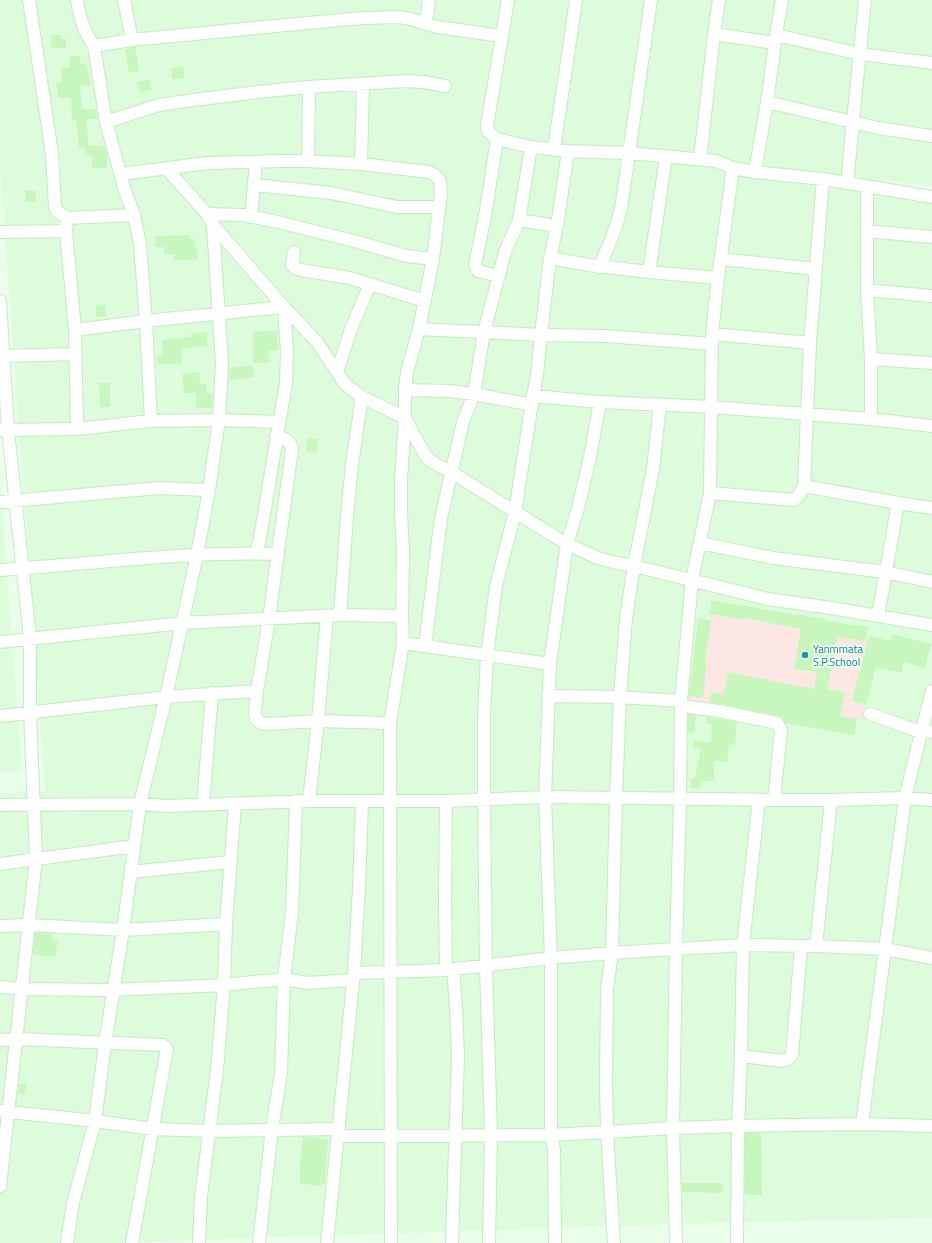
<svg xmlns="http://www.w3.org/2000/svg" width="932" height="1243" viewBox="0 0 932 1243" font-family="'Titillium Web',sans-serif">
  <rect width="100%" height="100%" fill="#e9ffea"/>
  <path fill="#dcfcdc" d="M0 0H778L748 173 932 192V1218L670 1224 109 1243H0V793L45 791 0 166Z
    M783 0H932V186L756 169Z
    M0 485 22 771 0 773Z"/>
  <path fill="#fce7e5" d="M709 614 744 620H750L823 633 829 635 868 641 852 701 866 705 861 720 733 695 711 692 709 705 688 703V696L703 697 706 657 711 620Z"/>
  <path fill="#c7f7bd" d="M51 35H61V39H66V48H51Z
    M135 47 139 71 129 73 125 49Z
    M80 55V64L86 63 91 84 80 86 82 109H96L97 119H86L89 146H105L107 157V168H92V155H85V147L79 148 76 120 72 121 71 98H58L56 83 62 82 61 69 70 67 69 57Z
    M183 67 184 78 172 79 171 68Z
    M149 79 152 90 140 93 137 82Z
    M26 190 36 191 35 202H25Z
    M189 235V239H195V249H197L198 259 174 261V254L164 255V247H155V236Z
    M105 304 106 317H96V305Z
    M262 331H277L278 350H269V363H253V332Z
    M207 332V346L181 348 182 363 158 365 157 356H163L162 340 191 337V333Z
    M252 365 254 377 230 380 229 368Z
    M199 372 200 384H206L207 394H213L212 408H196V393H184L182 374Z
    M99 383H110V407H100Z
    M307 438 318 439 317 452 306 451Z
    M712 600 796 615V614L826 619V621L868 627 866 641 838 637 827 689 845 692 840 716 857 719 854 735 785 723 782 717 779 716 710 702 711 692 724 694 728 672 814 689 817 672 794 669 801 629 744 618V620L709 614Z
    M698 618 711 620 705 661H707L703 698 689 696Z
    M892 634 931 644 925 668 904 662 901 673 876 667 866 705 852 701 869 635 890 641Z
    M688 715 696 716 694 733 688 732Z
    M707 717 737 722 735 745 729 744 727 762 714 761V781H701L700 789 691 788V778H695L701 749 693 748 694 740 711 743 712 724 706 723Z
    M35 933 53 934 52 939 58 942 55 957 33 954Z
    M19 1084H27L24 1094H18Z
    M745 1133H761L762 1195H745Z
    M303 1137 317 1138 328 1140 325 1184 317 1186 300 1183V1163Z
    M682 1183H723V1193L682 1192Z"/>
  <g fill="none" stroke-linecap="round" stroke-linejoin="round">
    <g stroke="#c8e8c4" stroke-width="14">
      <path id="minor" d="M29 0 52 154 55 207 57 211 67 218 134 215
        M77 0C80 18 83 30 94 46L106 122 125 191 134 215 140 244 146 321 151 421
        M124 0 132 40
        M508 0 487 126 488 131 497 139 531 147 568 151 629 153 716 161 733 168 755 172 823 179 932 197
        M426 24 429 0
        M714 34 775 43
        M776 35 860 54 932 63
        M94 46 132 40 265 27 362 18 399 17 411 19 437 27 502 36
        M767 102 878 128 932 136
        M106 122 159 105 193 100 267 91 309 87 405 81 424 82 445 86
        M497 139 485 216 475 265 478 271 499 276
        M554 149 576 0
        M700 160 714 34 719 0
        M308 161 309 87
        M361 164 363 84
        M166 168 207 214 213 225 284 307 317 342 345 384 362 397 405 418 425 455 432 462 451 472 567 544 598 558 613 562 634 566 768 599 831 608 932 625
        M733 168 718 278 712 334 710 493 692 580 681 701 680 799 676 949 612 953 607 989 606 1082 607 1132 673 1128 738 1126 741 1056 743 945 816 946
        M755 172 767 102 776 35 782 0
        M121 174 208 163 281 161H308L361 164 429 172 435 175 440 181 441 193 433 259 419 329 407 372 405 390V418L401 479V513L403 553 402 616 403 643 390 723 391 1243
        M847 183 865 0
        M255 185 331 193 397 207H440
        M867 186V290L871 359V419
        M207 214 243 215 278 222 358 242 406 256 433 259
        M251 217 256 162
        M67 218 66 231 75 330 77 429
        M519 220 557 226
        M867 231 932 237
        M0 232 66 231
        M294 252 292 265 295 268 301 270 350 278 425 301
        M550 258 589 265 649 272 718 278
        M721 259 816 269
        M599 267C608 248 616 229 621 209L651 0
        M649 272 666 157
        M867 290 932 296
        M0 301 8 430 30 639V713L36 859 0 1186
        M419 329 541 335 606 336 711 344
        M75 330 146 321 284 307 287 352 286 383 260 538 256 553
        M712 334 810 343
        M0 356 76 354
        M871 359 932 363
        M337 372 351 329 370 284
        M405 390 450 391 474 394 532 405
        M533 396 600 402 711 407 871 419 932 426
        M1 430 77 429 151 421 219 420 279 422
        M276 436C285 439 289 439 292 449L269 619 257 691 255 713 256 719 261 723 267 724 318 721 390 723
        M804 486 898 503 932 508
        M710 493 794 500 800 494 804 486 810 343 823 179
        M0 502 159 488 209 490
        M700 543 773 558 885 572 932 582
        M0 570C92 564 186 551 278 554
        M340 615 347 516 352 464 362 397
        M878 616 898 503
        M0 642 182 623 340 615 402 616
        M403 643 550 664
        M425 646 441 518 463 422 474 394 484 332 490 309 505 252 519 220 531 147
        M548 696 620 697 681 701
        M681 706 719 711 777 723 781 730 774 800H831L905 798 922 729 932 732
        M870 714 921 732
        M0 716 166 697 257 691
        M922 729 932 691
        M831 800 816 946 885 949 862 1124 932 1126
        M932 800 905 798 885 949 932 958
        M309 801 318 721 327 616
        M446 801 445 899 446 970
        M0 805 140 804 166 806 309 801H446L545 797 774 800
        M203 805 212 693
        M0 864 134 846
        M131 872 230 862
        M0 926 29 925 123 930 226 924
        M354 973 446 970 551 958 612 953 616 798 620 697 626 618 634 566 653 469 660 404
        M0 987 22 989 112 990 224 985 284 979 308 983 353 980
        M0 1040 17 1039 162 1045 165 1047 167 1049 132 1243
        M741 1056 782 1061 788 1059 792 1055 801 947
        M0 1111 95 1121 153 1129 210 1131 339 1129
        M338 1136 551 1135 607 1132 614 1243
        M67 1243 73 1203 95 1121 105 1044 123 930 140 804 166 697 197 555 209 490 219 420 222 363 213 225
        M199 1243 201 1197 217 1070 224 985 226 924 235 804
        M259 1243 272 1129 281 1073 284 979 292 912 296 801
        M327 1243 354 973 359 888 362 801
        M452 1243 458 1056 456 1007 453 969
        M489 1243 491 1134 486 966 484 800V717L487 655 496 586 515 512 533 396 537 375 541 335 550 258 557 226 568 151
        M555 1243 554 1150 551 1135V958L545 797 550 664 567 544 578 508 590 457 600 402
        M676 1243 673 1128 676 949 743 945 759 800
        M737 1243 738 1126 862 1124"/>
    </g>
    <use href="#minor" stroke="#fff" stroke-width="12"/>
  </g>
  <circle fill="#0f9aa8" stroke="#f2fff2" stroke-width="1.5" cx="805" cy="655" r="4"/>
  <g text-anchor="middle" dominant-baseline="central" stroke-width="3.5" stroke-linejoin="round" paint-order="stroke">
    <g font-size="11" fill="#0d838f" stroke="#f2fff2" text-anchor="start">
      <text x="813" y="649">Yanmmata<tspan x="813" dy="13">S.P.School</tspan></text>
    </g>
  </g>
</svg>
